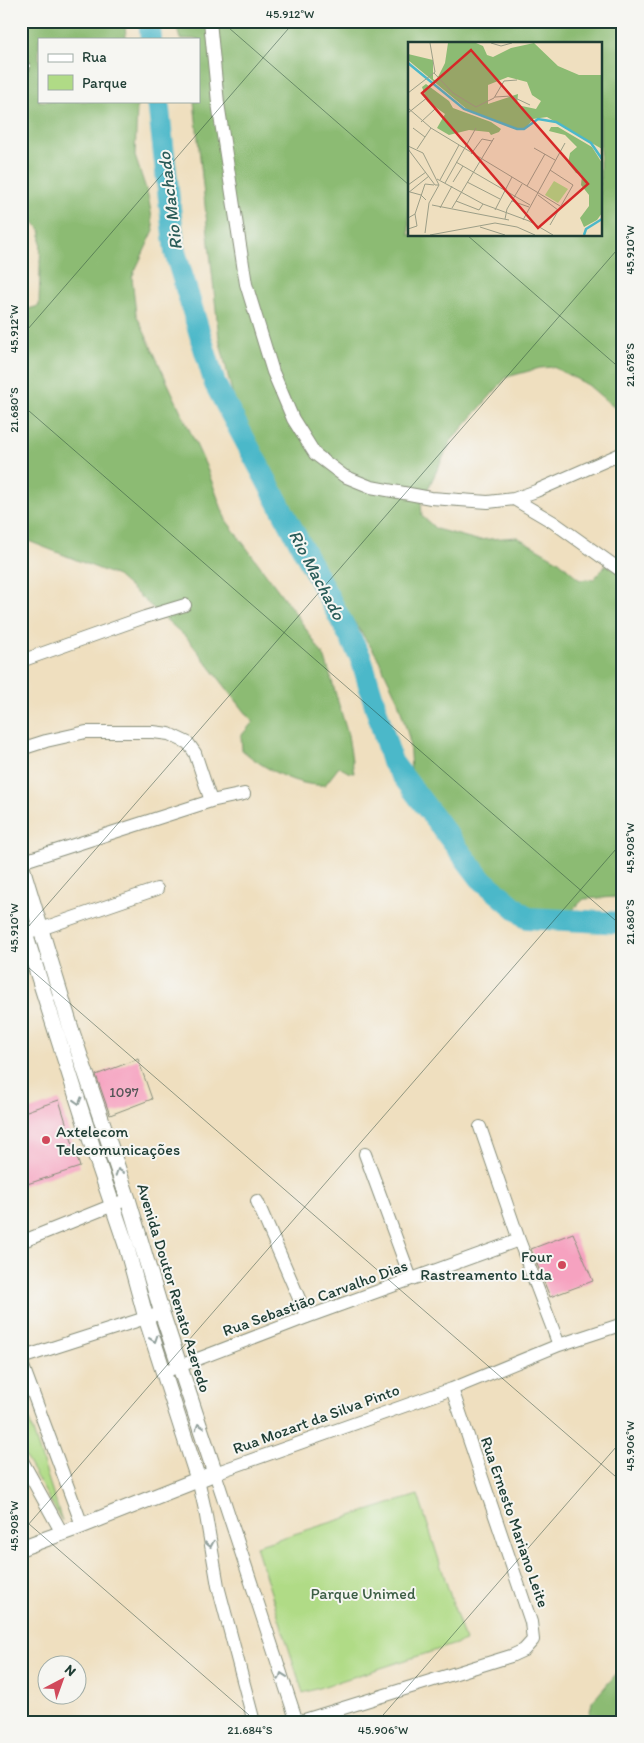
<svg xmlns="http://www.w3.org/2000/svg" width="644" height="1743" viewBox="0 0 644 1743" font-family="Itim,sans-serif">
  <rect width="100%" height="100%" fill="#f6f6f2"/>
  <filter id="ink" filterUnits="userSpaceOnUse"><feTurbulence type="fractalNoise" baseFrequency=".02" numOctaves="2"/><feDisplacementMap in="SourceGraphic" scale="10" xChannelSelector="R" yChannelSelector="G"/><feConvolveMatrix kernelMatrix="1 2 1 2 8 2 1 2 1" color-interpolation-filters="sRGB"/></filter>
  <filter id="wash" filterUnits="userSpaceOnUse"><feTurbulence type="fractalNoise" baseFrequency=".0096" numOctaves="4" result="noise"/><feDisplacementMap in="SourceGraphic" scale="20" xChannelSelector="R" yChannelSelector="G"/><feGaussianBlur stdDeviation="1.12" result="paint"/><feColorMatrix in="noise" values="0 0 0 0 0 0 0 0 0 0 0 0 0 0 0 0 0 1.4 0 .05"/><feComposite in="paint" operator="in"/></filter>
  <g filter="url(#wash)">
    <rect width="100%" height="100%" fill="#efdfbf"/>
    <path fill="#b0db86" stroke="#688c5d" d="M21 1395 62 1521 21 1450Z
      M418 1495 465 1641 303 1693 256 1546Z"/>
    <path fill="#8cbb73" stroke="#567c54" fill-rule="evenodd" d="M22 21H125L126 39H39V101H136L137 108 135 156 148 195 154 230 132 277 136 314 206 466 226 520 298 617 325 658 348 735 354 773 348 772 339 767 325 785C297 787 263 768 242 750L241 736 253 722 188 639 117 576 21 538V311L39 306 41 231 21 205Z
      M175 21H623V415L588 385 553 367 540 368 507 377 451 441 421 503 422 516 436 529 477 540 517 537 559 561 580 580 594 579 606 565 623 572V898L616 897 584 899 554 927 538 926 462 858 437 810 412 787 409 738 397 698 377 656 272 501 242 434 219 338 194 101H199V39H180ZM409 44H600V235H409Z
      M623 1666V1722H588L592 1702Z"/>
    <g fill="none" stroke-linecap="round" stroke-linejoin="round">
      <path stroke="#4cb8c9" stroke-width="22" d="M149 21 151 39
        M158 101 175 252 215 384 361 658 392 762 480 878 527 918 623 923"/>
    </g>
    <g id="blocks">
      <path fill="#f6a2c0" d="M138 1059 152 1099 110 1115 96 1075Z
        M59 1100 80 1167 21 1186V1113Z
        M573 1233 593 1281 550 1297 531 1249Z"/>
    </g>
  </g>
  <g filter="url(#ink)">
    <use href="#blocks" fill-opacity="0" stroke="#878e7a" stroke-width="1"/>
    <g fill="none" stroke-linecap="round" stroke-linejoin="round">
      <g stroke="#878e7a" stroke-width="14">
        <path id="minor" d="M210 21 218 103 246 284 273 372 293 419 315 454 344 476 371 487 431 498 488 502 514 499 536 491 623 453
          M21 67H24
          M514 499 553 522 623 572
          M21 661 145 617 185 605
          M21 749 46 741 86 732H153L169 734 188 743 195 753 211 801
          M21 862 211 801 244 794
          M32 932 157 889
          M480 1127 519 1240 559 1345
          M365 1154 411 1279
          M257 1201 307 1317
          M21 1242 128 1199
          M21 1358 155 1315
          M21 1361 82 1525
          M164 1372 307 1317 519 1240
          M21 1459 62 1533
          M198 1479 205 1510 218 1586 254 1722
          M297 1722 215 1473 452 1389 559 1345 623 1324
          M298 1722 511 1656 524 1650 533 1640 531 1622 452 1389"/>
      </g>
      <g stroke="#878e7a" stroke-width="17">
        <path id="tertiary" d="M21 864 72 1032 128 1199 162 1313 215 1473 76 1528 21 1548
          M21 921 93 1148 126 1245 146 1318 198 1479"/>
      </g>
      <use href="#minor" stroke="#fff" stroke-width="12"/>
      <use href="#tertiary" stroke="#fff" stroke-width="15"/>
    </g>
    <defs><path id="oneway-chevron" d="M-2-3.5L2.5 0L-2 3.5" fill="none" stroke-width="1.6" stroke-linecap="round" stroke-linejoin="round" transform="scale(1.25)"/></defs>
    <g stroke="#8f9e9a">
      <use href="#oneway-chevron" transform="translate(78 1101) rotate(73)"/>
      <use href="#oneway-chevron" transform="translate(119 1172) rotate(-109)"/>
      <use href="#oneway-chevron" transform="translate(154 1339) rotate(71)"/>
      <use href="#oneway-chevron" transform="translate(199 1427) rotate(-108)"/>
      <use href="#oneway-chevron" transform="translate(210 1544) rotate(79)"/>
      <use href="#oneway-chevron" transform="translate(282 1676) rotate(-109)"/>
    </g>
  </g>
  <path fill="none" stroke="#1f3d34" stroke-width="1" stroke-opacity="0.45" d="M221 21 409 185M467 235 623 371M21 337 295 21M21 404 623 927M21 935 623 243M21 961 623 1483M21 1517 257 1722M21 1533 623 841M377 1722 623 1439"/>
  <g fill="#d1495b" stroke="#f6f6f2" stroke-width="2">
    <circle cx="46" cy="1140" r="5"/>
    <circle cx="562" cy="1265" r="5"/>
  </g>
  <g text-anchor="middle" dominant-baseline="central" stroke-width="4" stroke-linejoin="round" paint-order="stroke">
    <g font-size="14" fill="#555657">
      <text x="124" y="1092">1097</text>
    </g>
    <g font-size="16" fill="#1f3d34" stroke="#f6f6f2" text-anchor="start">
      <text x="56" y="1131">Axtelecom<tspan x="56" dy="18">Telecomunicações</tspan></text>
      <text x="552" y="1256" text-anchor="end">Four<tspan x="552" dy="18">Rastreamento Ltda</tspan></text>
    </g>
    <g font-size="16" fill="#1f3d34" stroke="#f6f6f2">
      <text transform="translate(174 1288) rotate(73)">Avenida Doutor Renato Azeredo</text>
      <text transform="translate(315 1298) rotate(-20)">Rua Sebastião Carvalho Dias</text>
      <text transform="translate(316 1419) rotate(-20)">Rua Mozart da Silva Pinto</text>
      <text transform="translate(515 1522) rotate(71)">Rua Ernesto Mariano Leite</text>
    </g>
    <g font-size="16" fill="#3c5d44" stroke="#f6f6f2">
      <text x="363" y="1593">Parque Unimed</text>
    </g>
    <g font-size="18" font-style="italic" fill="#2a5c59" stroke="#f6f6f2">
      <text transform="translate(170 201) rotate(-97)">Rio Machado</text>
      <text transform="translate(317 575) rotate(62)">Rio Machado</text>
    </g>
  </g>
  <g transform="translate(408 42)">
    <rect width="194" height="194" fill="#efdfbf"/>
    <path d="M146 139 160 147 150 161 137 153Z" fill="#b0db86"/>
    <path d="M40 1H68L75 4 79 13 85 15 103 6 126 1 150 24 171 33H194V107L139 75 125 77 117 87 107 86 61 69 0 18V12L25 18V37L28 39 37 21ZM100 35 119 40 124 53 133 59 128 67 109 63 110 52 80 62V43ZM18 42 41 59 45 66 83 80 93 87 91 90 83 93 81 90 61 88 41 93 29 86 37 72 19 59 14 45ZM143 85H150L184 105 194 121V171L189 178 176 185 172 176 181 164V153L173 143 174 133 168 131 160 121 162 111 169 105 157 93 141 89Z" fill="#8cbb73" fill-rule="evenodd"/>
    <path fill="none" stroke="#4cb8c9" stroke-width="2.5" d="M0 21 56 67 109 87H116L130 77 148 80 183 101 194 117M176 193 178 187 194 177"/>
    <path fill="none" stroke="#9c9e87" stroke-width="1" d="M83 1 93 4 104 1M26 31 45 51 68 65 86 56 96 39 109 38M0 51 27 30 22 1M87 55 103 54 122 63M0 66 23 86 152 164M0 71 20 55M13 80 27 67M5 86 17 95M0 104 15 111 31 143H27L0 107M126 106 147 118M9 107 23 86M63 112 74 97 84 99M48 120 122 163M29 137 75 162 121 179 145 193M32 138 51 103M45 140 55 124M59 140 92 157M37 141 68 86M0 143 18 130M119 144 137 112M2 150 13 153 18 158M0 151 21 134M130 153 150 168M48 159 71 168 75 162M104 159 121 165M24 163 101 178M32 166 44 144M44 166 86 96M87 168 104 135M0 176 7 172 17 142 26 143M97 177 99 167 114 142M115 178 157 101M142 183 165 143 142 128M72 185 97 193M0 187 9 184 7 172M17 191 21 161 31 143M22 193 87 181 109 185 127 193"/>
    <path fill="#d62828" fill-opacity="0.15" stroke="#d62828" stroke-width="2.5" d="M63 8 180 142 130 186 14 51Z"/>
    <rect width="194" height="194" fill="none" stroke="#1f3d34" stroke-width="2.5"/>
  </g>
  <rect width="644" height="1743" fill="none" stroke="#f6f6f2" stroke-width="55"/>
  <rect x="38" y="38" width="162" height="65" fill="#f6f6f2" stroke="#a0aca6"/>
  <rect x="48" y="54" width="25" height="8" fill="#ffffff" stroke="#a0aca6"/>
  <text x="82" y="62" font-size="15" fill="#1f3d34">Rua</text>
  <rect x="48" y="75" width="25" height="15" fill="#b0db86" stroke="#a0aca6"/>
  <text x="82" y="88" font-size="15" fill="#1f3d34">Parque</text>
  <g transform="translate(62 1680) rotate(41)"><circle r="24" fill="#f6f6f2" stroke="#a0aca6"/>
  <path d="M0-4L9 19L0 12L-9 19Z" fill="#d1495b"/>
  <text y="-8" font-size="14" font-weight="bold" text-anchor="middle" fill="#1f3d34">N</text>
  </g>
  <rect x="28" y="28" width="588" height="1688" fill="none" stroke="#1f3d34" stroke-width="2"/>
  <g font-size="12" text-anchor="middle" fill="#1f3d34">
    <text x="290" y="18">45.912°W</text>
    <text transform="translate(630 250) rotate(-90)" y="4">45.910°W</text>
    <text transform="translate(14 329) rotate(-90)" y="4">45.912°W</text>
    <text transform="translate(630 365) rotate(-90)" y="4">21.678°S</text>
    <text transform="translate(14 410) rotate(-90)" y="4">21.680°S</text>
    <text transform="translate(630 848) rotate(-90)" y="4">45.908°W</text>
    <text transform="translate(630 922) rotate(-90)" y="4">21.680°S</text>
    <text transform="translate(14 928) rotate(-90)" y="4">45.910°W</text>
    <text transform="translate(630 1446) rotate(-90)" y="4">45.906°W</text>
    <text transform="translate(14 1526) rotate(-90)" y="4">45.908°W</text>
    <text x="250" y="1734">21.684°S</text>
    <text x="383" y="1734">45.906°W</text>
  </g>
</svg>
